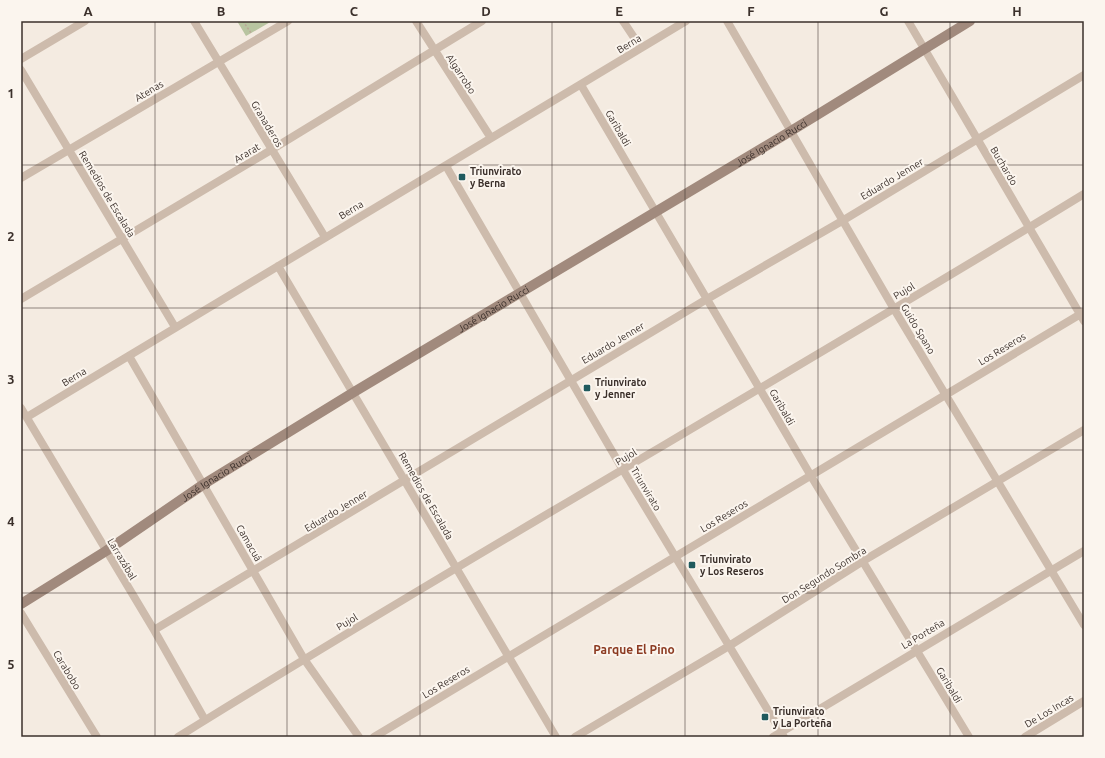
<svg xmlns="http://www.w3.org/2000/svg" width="1105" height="758" viewBox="0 0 1105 758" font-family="Ubuntu,sans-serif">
  <rect width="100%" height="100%" fill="#f4ebe1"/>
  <path fill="#b8c4a0" d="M237 21H272L246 36Z"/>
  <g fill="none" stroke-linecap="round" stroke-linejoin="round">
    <path stroke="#b9a596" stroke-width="1.5" stroke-dasharray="2 2" stroke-linecap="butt" d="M243 21 251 33"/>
    <path stroke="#cdbbac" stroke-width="8" d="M194 21 325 237
      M416 21 491 138
      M623 21 641 48
      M727 21 894 309 1084 625
      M908 21 1084 321
      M21 59 85 21
      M21 70 175 327
      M581 85 811 476 969 737
      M446 166 623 470 784 737
      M21 178 288 21
      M278 266 556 737
      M21 299 271 150 482 21
      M129 356 304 659 359 737
      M21 408 154 630 205 720
      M27 417 686 21
      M21 613 97 737
      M154 630 707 299 842 221 1084 75
      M178 737C477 551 784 378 1084 194
      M374 737 1084 312
      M575 737 729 646 863 561 1084 430
      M773 737 1084 551
      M1025 737 1084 701"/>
    <path stroke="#a18a7d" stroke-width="10" id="s1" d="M21 604 106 551 204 484 354 392 791 131 970 21"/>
  </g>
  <path fill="none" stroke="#3b302b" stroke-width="1" stroke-opacity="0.55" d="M155 21V737M287 21V737M420 21V737M552 21V737M685 21V737M818 21V737M950 21V737M21 165H1084M21 308H1084M21 450H1084M21 593H1084"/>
  <g fill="#1f5a5e" stroke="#fbf5ee" stroke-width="1.5">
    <rect x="458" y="173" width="8" height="8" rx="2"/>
    <rect x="583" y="384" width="8" height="8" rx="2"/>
    <rect x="688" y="561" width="8" height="8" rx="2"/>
    <rect x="761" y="713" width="8" height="8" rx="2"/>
  </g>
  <g text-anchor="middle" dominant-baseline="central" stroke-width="4" stroke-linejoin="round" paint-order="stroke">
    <g font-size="10" fill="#3b302b" stroke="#fbf5ee">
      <text transform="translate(629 44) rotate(-31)">Berna</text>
      <text transform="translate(461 74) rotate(57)">Algarrobo</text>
      <text transform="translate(149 91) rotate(-31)">Atenas</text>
      <text transform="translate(267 124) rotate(59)">Granaderos</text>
      <text transform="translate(618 128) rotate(60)">Garibaldi</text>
      <text stroke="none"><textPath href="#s1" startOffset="881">José Ignacio Rucci</textPath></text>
      <text transform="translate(247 153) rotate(-31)">Ararat</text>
      <text transform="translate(1004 166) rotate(59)">Buchardo</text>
      <text transform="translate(892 179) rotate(-31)">Eduardo Jenner</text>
      <text transform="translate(107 194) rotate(59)">Remedios de Escalada</text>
      <text transform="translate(351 210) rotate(-31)">Berna</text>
      <text transform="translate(904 291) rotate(-31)">Pujol</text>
      <text stroke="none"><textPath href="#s1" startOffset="557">José Ignacio Rucci</textPath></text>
      <text transform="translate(918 329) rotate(59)">Guido Spano</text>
      <text transform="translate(613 343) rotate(-31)">Eduardo Jenner</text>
      <text transform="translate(1002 349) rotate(-31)">Los Reseros</text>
      <text transform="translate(74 377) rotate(-31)">Berna</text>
      <text transform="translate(782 407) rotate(60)">Garibaldi</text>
      <text transform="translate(626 457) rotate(-31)">Pujol</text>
      <text stroke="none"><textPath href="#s1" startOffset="233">José Ignacio Rucci</textPath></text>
      <text transform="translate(646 489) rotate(59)">Triunvirato</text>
      <text transform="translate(426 496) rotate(60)">Remedios de Escalada</text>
      <text transform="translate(336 511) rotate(-31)">Eduardo Jenner</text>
      <text transform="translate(724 516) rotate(-31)">Los Reseros</text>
      <text transform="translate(249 543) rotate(60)">Camacuá</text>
      <text transform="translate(122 559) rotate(59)">Larrazábal</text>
      <text transform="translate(824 575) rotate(-32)">Don Segundo Sombra</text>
      <text transform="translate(347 622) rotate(-31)">Pujol</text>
      <text transform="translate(923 634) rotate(-31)">La Porteña</text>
      <text transform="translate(67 670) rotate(59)">Carabobo</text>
      <text transform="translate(446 682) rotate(-31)">Los Reseros</text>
      <text transform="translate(949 685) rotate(59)">Garibaldi</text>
      <text transform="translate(1049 711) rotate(-31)">De Los Incas</text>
    </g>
    <g font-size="10" font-weight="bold" fill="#3b302b" stroke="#fbf5ee" text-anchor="start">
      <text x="470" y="171">Triunvirato<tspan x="470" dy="12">y Berna</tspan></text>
      <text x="595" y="382">Triunvirato<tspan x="595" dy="12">y Jenner</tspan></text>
      <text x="700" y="559">Triunvirato<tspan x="700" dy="12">y Los Reseros</tspan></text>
      <text x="773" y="711">Triunvirato<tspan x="773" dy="12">y La Porteña</tspan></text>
    </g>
    <g font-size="12" font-weight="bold" fill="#8c3b22" stroke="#fbf5ee">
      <text x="634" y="649">Parque El Pino</text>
    </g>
  </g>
  <rect width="1105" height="758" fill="none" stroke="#fbf5ee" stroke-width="44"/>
  <rect x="22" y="22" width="1061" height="714" fill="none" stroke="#3b302b" stroke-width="1.5"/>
  <g font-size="13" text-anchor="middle" font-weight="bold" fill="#3b302b">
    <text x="88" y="16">A</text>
    <text x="221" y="16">B</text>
    <text x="354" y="16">C</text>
    <text x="486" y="16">D</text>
    <text x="619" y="16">E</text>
    <text x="751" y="16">F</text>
    <text x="884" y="16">G</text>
    <text x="1017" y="16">H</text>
    <text x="11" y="98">1</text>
    <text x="11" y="241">2</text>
    <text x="11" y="384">3</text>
    <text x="11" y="526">4</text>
    <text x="11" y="669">5</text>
  </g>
</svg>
